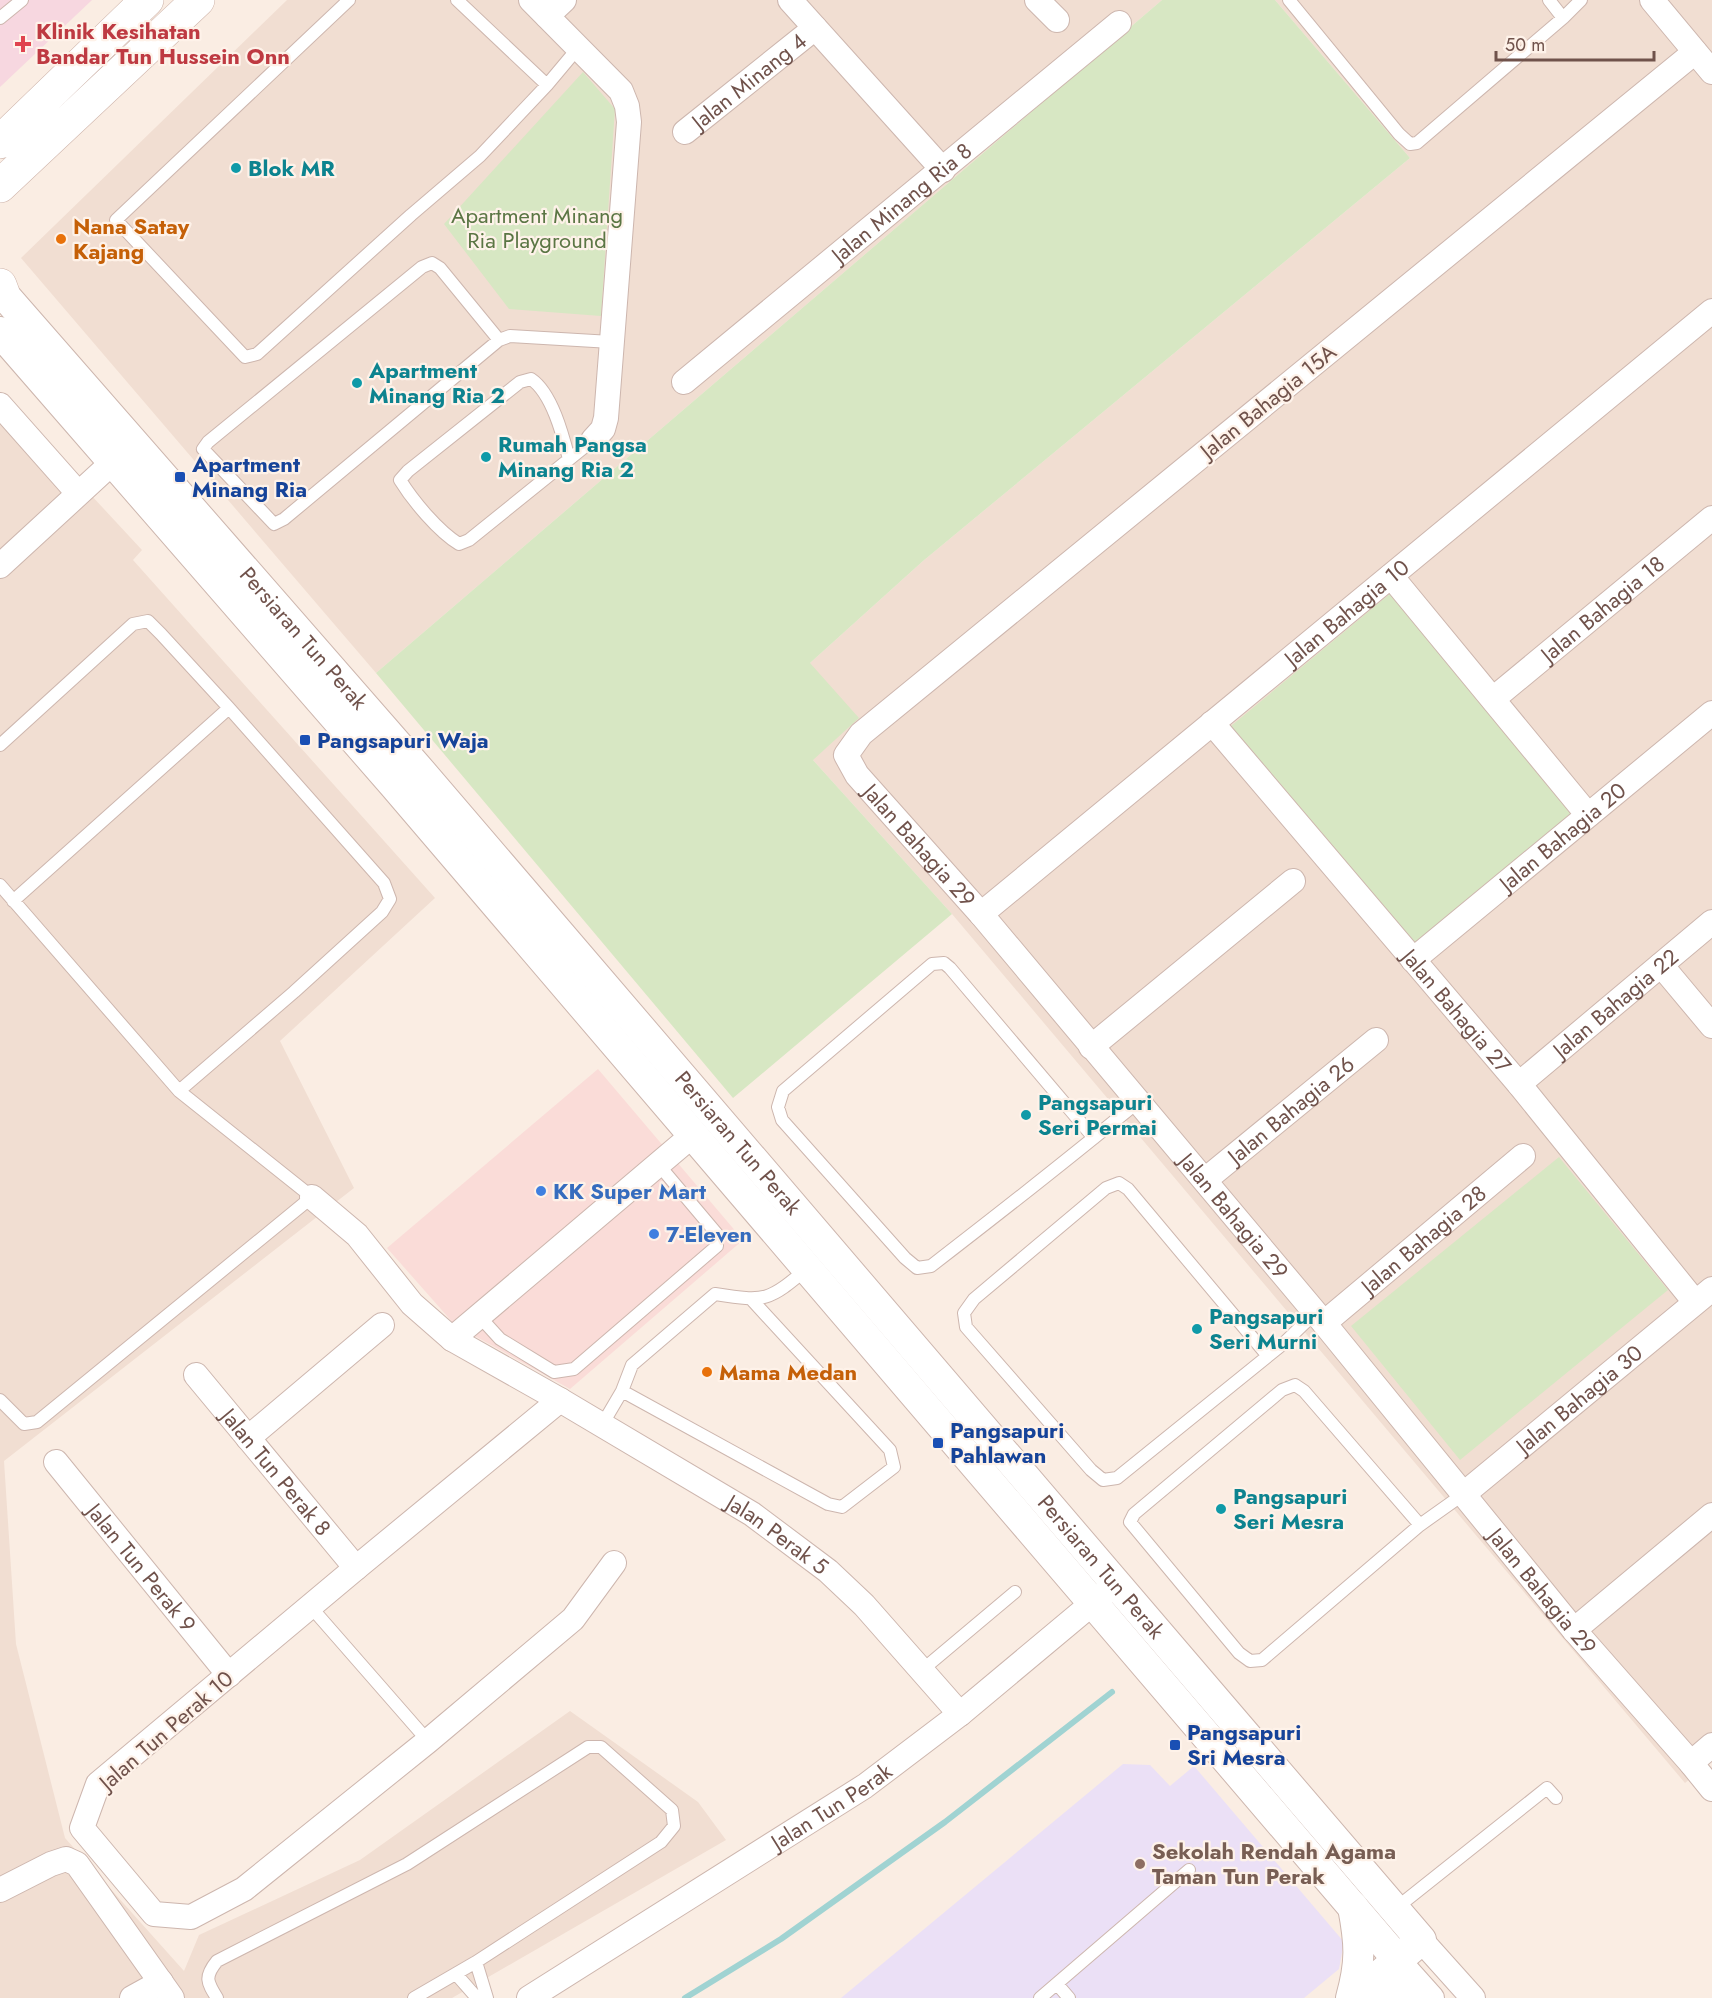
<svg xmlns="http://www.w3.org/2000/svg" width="1712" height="1998" viewBox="0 0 1712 1998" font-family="Jost,sans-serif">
  <rect width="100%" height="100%" fill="#faede3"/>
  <path fill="#f1ded2" d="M287 0H1162L376 673 21 258Z
    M1275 0H1712V1761L1685 1783 952 914 813 760 810 663 923 561 1410 158Z
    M0 397 142 550 133 560 435 898 280 1041 354 1188 4 1461 16 1644 65 1838 184 1971 199 1935 360 1860 570 1711 698 1802 726 1840 452 1998H0Z"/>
  <path fill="#fadcd8" d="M598 1069 743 1240 570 1389 455 1325 387 1248Z"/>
  <path fill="#ebe0f6" d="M1123 1764 1150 1765 1170 1786 1194 1766 1344 1942 1339 1969 1304 1998H841Z"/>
  <path fill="#f7d7e0" d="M0 0H92L0 87Z"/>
  <path fill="#d7e7c3" d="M1162 0H1275L1410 158 923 561 810 663 859 718 813 760 952 914 733 1098 376 673Z
    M583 72 615 109 601 316 509 309 444 224Z
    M1392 592 1581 819 1420 949 1231 726Z
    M1559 1157 1668 1290 1460 1460 1351 1326Z"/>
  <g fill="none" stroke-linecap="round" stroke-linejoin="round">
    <path stroke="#a0d3d2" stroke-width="6" d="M685 1998 781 1939 945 1822 1112 1692"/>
    <g stroke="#cdb6ae" stroke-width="14">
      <path id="service" d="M349 0 116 220 245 357 257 354 411 215 480 156 547 85 578 48
        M457 0 547 85
        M1289 0 1399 134 1410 144 1417 143 1563 18 1581 0
        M1549 0 1563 18
        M0 18 22 0
        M499 340 440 268 432 263 422 267 208 442 203 449 274 524 284 519 499 340 510 336 611 342
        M569 459C563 436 552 393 531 379L520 382 408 471 400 480C413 501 438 531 459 544L469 540 593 440
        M0 745 133 624 148 621 161 634 229 708 384 883 390 899 382 912 294 992 179 1091
        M0 885 179 1091 312 1197 37 1422 24 1424 0 1400
        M13 901 229 708
        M1094 1138 950 968 944 963 932 964 783 1091 778 1107 782 1120 905 1258 917 1268 931 1266C1001 1212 1071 1157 1139 1101
        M479 1316 500 1339 554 1372 574 1369 717 1246V1234L658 1164
        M1267 1355 1128 1189 1119 1183 1106 1188 974 1299 964 1313 966 1327 1091 1470 1103 1480 1117 1478 1284 1343 1315 1313
        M622 1391 828 1504 842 1507 894 1467 890 1450 752 1300
        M602 1425 622 1391 632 1365 715 1294C767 1302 768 1301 808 1268
        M1420 1525 1304 1391 1295 1385 1282 1390 1134 1514 1130 1522 1239 1653 1250 1661 1262 1660 1420 1525 1465 1493
        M310 1606 428 1741
        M921 1671 1015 1592
        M1395 1909 1547 1788 1556 1798
        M476 1962 487 1998
        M456 1974 477 1998
        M1057 1984 1069 1998
        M217 1998C207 1982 204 1977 217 1961L407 1864 588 1747H601L672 1810 674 1826 661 1842 476 1962 414 1998
        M1040 1998 1189 1870"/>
    </g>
    <g stroke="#cdb6ae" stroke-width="26">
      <g id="minor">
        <path d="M531 0 621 91 627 106 629 122 606 418 603 429 593 440"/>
        <path d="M790 0 943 170"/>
        <path d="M1037 0 1057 20"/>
        <path d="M1652 0 1712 72"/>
        <path d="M547 16 564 0"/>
        <path id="s1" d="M1695 52 861 734 846 755 857 775 981 914 1324 1323 1574 1630 1691 1763 1712 1789"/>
        <path id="s2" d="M685 132 815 28"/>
        <path id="s3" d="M684 382 1119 23"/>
        <path d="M0 405 78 493"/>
        <path d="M0 566 125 451"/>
        <path d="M1391 576 1588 815"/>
        <path id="s4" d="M1493 699 1712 518"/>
        <path id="s5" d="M1212 723 1519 1084 1695 1302"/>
        <path id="s6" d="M981 914 1712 311"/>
        <path id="s7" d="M1413 960 1712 713"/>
        <path d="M1661 965 1712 1026"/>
        <path d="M1091 1047 1293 881"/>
        <path id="s8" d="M1519 1084 1712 922"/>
        <path id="s9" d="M1205 1180 1376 1040"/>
        <path id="s10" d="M312 1197 357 1235 412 1304 452 1339 560 1400 752 1514 828 1571 864 1605 960 1714"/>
        <path id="s11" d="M1324 1323 1523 1156"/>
        <path d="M452 1339 694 1134"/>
        <path id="s12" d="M196 1375 356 1568"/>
        <path d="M560 1400 356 1568 98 1784 82 1828 154 1914 191 1917 244 1889 428 1741 573 1619 614 1563"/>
        <path d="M248 1438 382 1325"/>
        <path id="s13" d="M56 1462 229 1675"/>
        <path id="s14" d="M1465 1493 1712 1289"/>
        <path d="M1574 1630 1712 1515"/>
        <path d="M1691 1763 1712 1745"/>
        <path d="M0 1890 51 1864 66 1859 77 1864 172 1998"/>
        <path d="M1421 1940 1473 1998"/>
        <path d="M1398 1960 1432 1998"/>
        <path d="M132 1998 161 1982"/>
        <path id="s15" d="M529 1998 865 1786 960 1714 1106 1592"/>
      </g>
    </g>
    <g stroke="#cdb6ae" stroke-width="32">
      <g id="tertiary">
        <path id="s16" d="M0 290 416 766 1421 1940 1353 1998"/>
        <path d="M0 332 394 785 1398 1960"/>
        <path d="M1351 1998C1361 1962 1360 1944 1353 1907"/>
        <path d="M1358 1998C1382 1991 1401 1989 1424 1998"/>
      </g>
    </g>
    <g stroke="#cfb5ab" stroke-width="34">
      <path id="secondary" d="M0 142 147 0
        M0 186 198 0
        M0 285 3 293"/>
    </g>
    <use href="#service" stroke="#fff" stroke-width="12"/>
    <use href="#minor" stroke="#fff" stroke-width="24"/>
    <use href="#tertiary" stroke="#fff" stroke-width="30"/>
    <use href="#secondary" stroke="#fff" stroke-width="33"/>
  </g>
  <path fill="#e0444e" stroke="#fef2e9" stroke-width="2" d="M20 35h6v6h6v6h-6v6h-6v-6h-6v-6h6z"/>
  <g fill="#0f9aa8" stroke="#fef2e9" stroke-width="2">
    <circle cx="236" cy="168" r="6"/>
    <circle cx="357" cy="383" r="6"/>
    <circle cx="486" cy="457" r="6"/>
    <circle cx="1026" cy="1115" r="6"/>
    <circle cx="1197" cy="1329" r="6"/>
    <circle cx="1221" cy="1509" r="6"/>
  </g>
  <g fill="#e8710a" stroke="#fef2e9" stroke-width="2">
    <circle cx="61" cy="239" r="6"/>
    <circle cx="707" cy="1372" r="6"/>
  </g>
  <g fill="#1a4fb4" stroke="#fef2e9" stroke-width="2">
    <rect x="174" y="471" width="12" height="12" rx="3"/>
    <rect x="299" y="734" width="12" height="12" rx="3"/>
    <rect x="932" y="1437" width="12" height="12" rx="3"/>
    <rect x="1169" y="1739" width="12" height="12" rx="3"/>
  </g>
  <g fill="#3f7fe0" stroke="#fef2e9" stroke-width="2">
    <circle cx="541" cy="1191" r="6"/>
    <circle cx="654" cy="1234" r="6"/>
  </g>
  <circle fill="#8d6e63" stroke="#fef2e9" stroke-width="2" cx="1140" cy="1864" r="6"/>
  <g text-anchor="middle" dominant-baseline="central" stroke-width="4.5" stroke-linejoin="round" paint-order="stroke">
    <g font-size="22" font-weight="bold" fill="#be3a42" stroke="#fef2e9" text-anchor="start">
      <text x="36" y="31">Klinik Kesihatan<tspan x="36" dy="25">Bandar Tun Hussein Onn</tspan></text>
    </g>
    <g font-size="22" fill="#70524b" stroke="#fef2e9">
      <text stroke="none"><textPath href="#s2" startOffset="82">Jalan Minang 4</textPath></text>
      <text stroke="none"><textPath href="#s3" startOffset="282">Jalan Minang Ria 8</textPath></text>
      <text transform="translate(1268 401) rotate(-39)">Jalan Bahagia 15A</text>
      <text stroke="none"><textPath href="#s4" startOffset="142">Jalan Bahagia 18</textPath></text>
      <text stroke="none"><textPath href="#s6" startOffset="474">Jalan Bahagia 10</textPath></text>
      <text stroke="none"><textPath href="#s16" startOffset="462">Persiaran Tun Perak</textPath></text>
      <text stroke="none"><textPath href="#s7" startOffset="194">Jalan Bahagia 20</textPath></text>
      <text stroke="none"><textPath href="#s1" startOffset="1220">Jalan Bahagia 29</textPath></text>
      <text stroke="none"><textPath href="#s8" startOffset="126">Jalan Bahagia 22</textPath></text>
      <text stroke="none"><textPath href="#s5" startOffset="378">Jalan Bahagia 27</textPath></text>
      <text stroke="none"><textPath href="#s9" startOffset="111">Jalan Bahagia 26</textPath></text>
      <text stroke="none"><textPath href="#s16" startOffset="1128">Persiaran Tun Perak</textPath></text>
      <text stroke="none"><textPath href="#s1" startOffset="1706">Jalan Bahagia 29</textPath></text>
      <text stroke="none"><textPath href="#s11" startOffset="130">Jalan Bahagia 28</textPath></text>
      <text stroke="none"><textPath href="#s14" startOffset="148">Jalan Bahagia 30</textPath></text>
      <text stroke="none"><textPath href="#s12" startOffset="126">Jalan Tun Perak 8</textPath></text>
      <text stroke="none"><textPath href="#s10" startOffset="580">Jalan Perak 5</textPath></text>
      <text stroke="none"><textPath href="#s16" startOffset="1686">Persiaran Tun Perak</textPath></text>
      <text stroke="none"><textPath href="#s13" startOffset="136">Jalan Tun Perak 9</textPath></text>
      <text stroke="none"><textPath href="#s1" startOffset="2192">Jalan Bahagia 29</textPath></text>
      <text transform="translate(166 1730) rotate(-41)">Jalan Tun Perak 10</text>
      <text stroke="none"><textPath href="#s15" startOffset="358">Jalan Tun Perak</textPath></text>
    </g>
    <g font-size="22" font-weight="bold" fill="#0d838f" stroke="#fef2e9" text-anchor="start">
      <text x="248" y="168">Blok MR</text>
      <text x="369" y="370">Apartment<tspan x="369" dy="25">Minang Ria 2</tspan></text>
      <text x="498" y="444">Rumah Pangsa<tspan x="498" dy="25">Minang Ria 2</tspan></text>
      <text x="1038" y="1102">Pangsapuri<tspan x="1038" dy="25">Seri Permai</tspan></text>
      <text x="1209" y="1316">Pangsapuri<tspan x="1209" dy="25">Seri Murni</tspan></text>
      <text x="1233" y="1496">Pangsapuri<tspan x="1233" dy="25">Seri Mesra</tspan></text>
    </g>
    <g font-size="22" fill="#5b7644" stroke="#fef2e9">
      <text x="537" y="215">Apartment Minang<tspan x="537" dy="25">Ria Playground</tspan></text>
    </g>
    <g font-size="22" font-weight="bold" fill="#c56008" stroke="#fef2e9" text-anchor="start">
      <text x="73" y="226">Nana Satay<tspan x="73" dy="25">Kajang</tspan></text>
      <text x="719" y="1372">Mama Medan</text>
    </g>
    <g font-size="22" font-weight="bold" fill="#164399" stroke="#fef2e9" text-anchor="start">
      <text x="192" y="464">Apartment<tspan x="192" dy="25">Minang Ria</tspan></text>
      <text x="317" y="740">Pangsapuri Waja</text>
      <text x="950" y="1430">Pangsapuri<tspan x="950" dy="25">Pahlawan</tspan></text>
      <text x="1187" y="1732">Pangsapuri<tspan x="1187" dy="25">Sri Mesra</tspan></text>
    </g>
    <g font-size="22" font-weight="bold" fill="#366cbe" stroke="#fef2e9" text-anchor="start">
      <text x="553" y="1191">KK Super Mart</text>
      <text x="666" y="1234">7-Eleven</text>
    </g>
    <g font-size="22" font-weight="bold" fill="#785e54" stroke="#fef2e9" text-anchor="start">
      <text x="1152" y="1851">Sekolah Rendah Agama<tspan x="1152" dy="25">Taman Tun Perak</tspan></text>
    </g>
  </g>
  <path d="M1496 51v9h158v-9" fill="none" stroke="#70524b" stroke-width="3"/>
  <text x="1505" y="51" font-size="18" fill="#70524b" stroke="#fef2e9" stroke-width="4.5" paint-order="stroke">50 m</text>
</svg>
